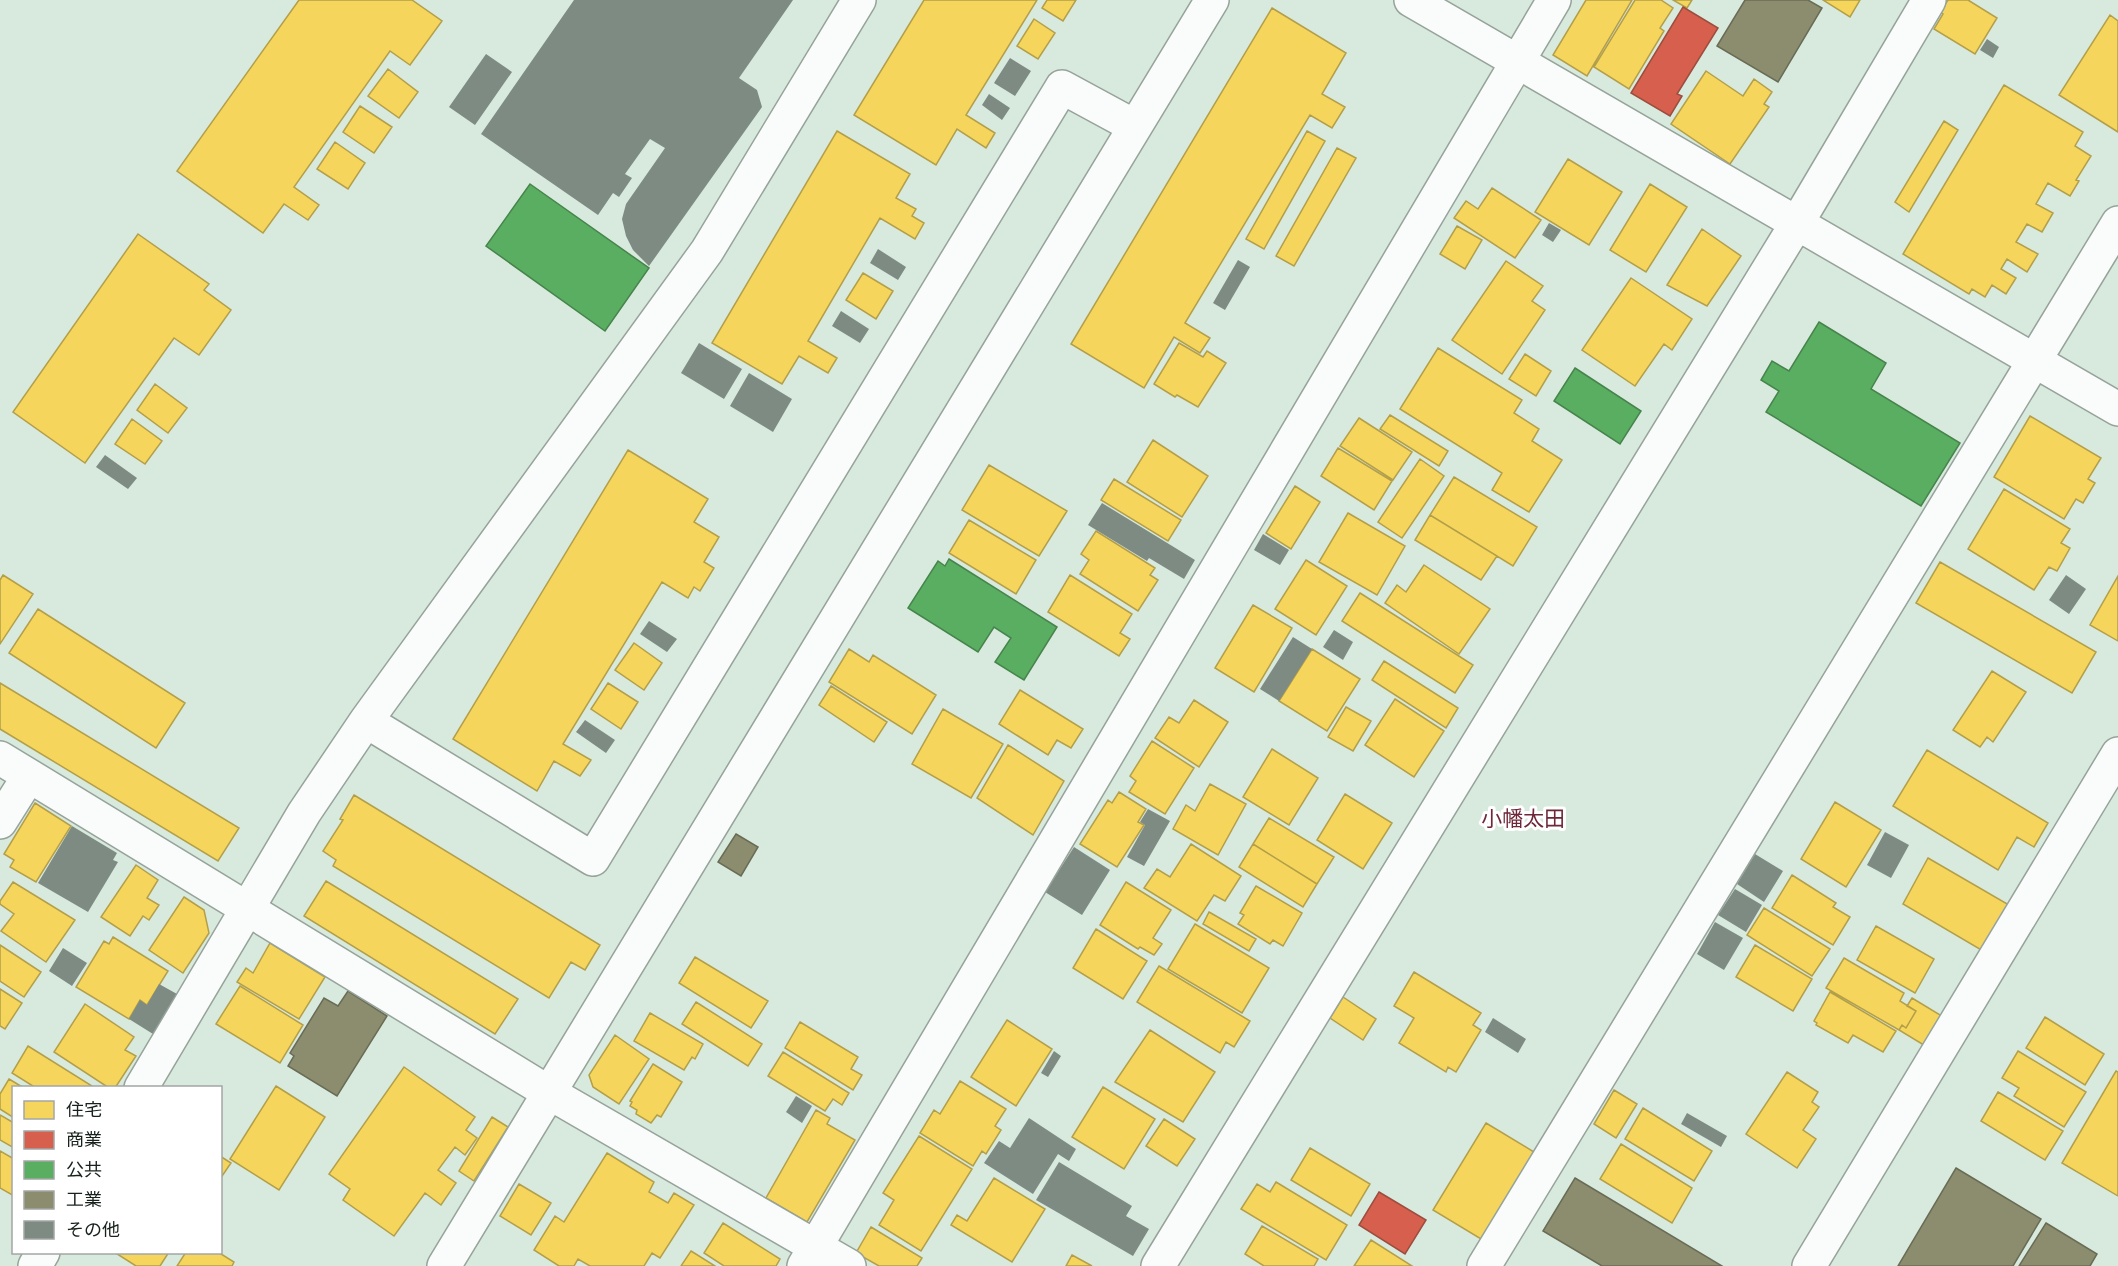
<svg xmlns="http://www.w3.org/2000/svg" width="2118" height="1266" viewBox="0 0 2118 1266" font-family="'Public Sans','Noto Sans JP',sans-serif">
  <rect width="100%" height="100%" fill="#d8e9de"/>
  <path fill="#f6d55c" stroke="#b39f49" stroke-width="1.5" d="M299 0H412L442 21 410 65 390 51 294 187 319 205 308 220 284 204 263 233 177 171Z
    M924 0H1037L966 115 995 133 986 148 957 129 936 165 854 115Z
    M1047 0H1076L1063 21 1042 8Z
    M1586 0H1632L1587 76 1553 55Z
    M1635 0H1661L1673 8 1660 28 1664 31 1629 89 1594 67Z
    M1673 0H1692L1687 8Z
    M1823 0H1860L1850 17Z
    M1948 0H1968L1997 18 1975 54 1934 29 1943 14 1940 12Z
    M1272 8 1346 53 1322 94 1345 107 1332 128 1310 115 1185 323 1210 338 1200 353 1174 337 1144 388 1071 344Z
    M2110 15 2118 21V132L2059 95Z
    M1034 19 1055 33 1038 59 1017 46Z
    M388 69 418 92 399 118 368 96Z
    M1706 71 1743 96 1754 79 1772 92 1764 104 1769 107 1730 164 1671 124Z
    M2004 85 2083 132 2075 146 2091 156 2076 180 2079 181 2070 196 2048 183 2036 204 2053 213 2042 232 2027 224 2016 242 2038 254 2027 272 2007 259 2001 269 2016 278 2006 294 1992 285 1985 297 1972 289 1969 294 1903 254Z
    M360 106 392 127 374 153 343 132Z
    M1944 121 1958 130 1909 212 1895 202Z
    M837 131 910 174 896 198 916 209 912 216 924 223 915 239 880 218 808 341 837 358 828 373 799 356 782 384 712 343Z
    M1307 131 1325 141 1264 249 1246 239Z
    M335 142 365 163 348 189 317 169Z
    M1337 148 1356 158 1294 266 1276 256Z
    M1568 159 1622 192 1589 245 1535 212Z
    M1650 184 1687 207 1646 272 1610 250Z
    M1492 188 1541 220 1515 258 1454 218 1466 201 1478 209Z
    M1457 226 1482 240 1465 269 1440 254Z
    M1702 229 1741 256 1707 306 1667 285Z
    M138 234 209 284 204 290 231 310 199 355 174 338 85 463 13 412Z
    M1506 261 1543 286 1532 301 1545 310 1502 374 1452 340Z
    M863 273 893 291 876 319 846 300Z
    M1631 278 1692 319 1672 350 1664 344 1635 386 1582 350Z
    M1179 343 1203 357 1207 351 1226 363 1198 407 1177 395 1175 397 1154 384Z
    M1438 348 1522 400 1514 413 1539 429 1532 441 1562 460 1529 512 1492 490 1502 473 1400 409Z
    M1525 354 1551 371 1536 396 1509 379Z
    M155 384 187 408 168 433 137 410Z
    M1390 415 1448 451 1439 466 1380 429Z
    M2030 416 2101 458 2088 479 2095 483 2083 503 2076 499 2064 519 1994 477Z
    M1359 418 1412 452 1393 480 1340 446Z
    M132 419 162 441 145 464 115 444Z
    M1153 440 1208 476 1182 517 1127 482Z
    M1338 448 1392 481 1374 510 1321 476Z
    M628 450 708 499 694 522 719 537 704 562 714 568 700 591 694 587 688 598 662 582 563 744 591 760 580 776 554 761 537 791 453 739Z
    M1420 459 1444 476 1402 538 1378 522Z
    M989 465 1067 511 1039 556 962 510Z
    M1454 477 1537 527 1513 566 1430 515Z
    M1114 479 1181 520 1168 541 1101 500Z
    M1295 486 1320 502 1291 549 1266 533Z
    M2004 489 2070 529 2061 543 2070 548 2057 571 2049 567 2034 590 1968 549Z
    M1348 513 1405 546 1377 595 1319 562Z
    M1430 515 1497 556 1481 580 1415 540Z
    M969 520 1036 560 1016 594 949 553Z
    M1096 531 1155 568 1150 575 1158 580 1138 611 1080 574 1089 560 1081 554Z
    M1306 560 1347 586 1316 635 1275 609Z
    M1940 562 2096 652 2072 693 1916 603Z
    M1424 565 1490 609 1459 654 1385 603 1397 585 1406 592Z
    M3 575 33 594 0 644V580Z
    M1070 575 1132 614 1120 633 1130 639 1119 656 1048 612Z
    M2118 576V641L2090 625Z
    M1360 593 1473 665 1455 693 1342 621Z
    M1253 605 1292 628 1254 692 1215 668Z
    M38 609 185 703 156 748 9 653Z
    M634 643 662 663 644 690 615 670Z
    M849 649 869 662 873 655 936 695 912 734 829 682Z
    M1312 649 1360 679 1327 731 1279 701Z
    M1384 661 1458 708 1446 728 1372 680Z
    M1992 671 2026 692 1993 742 1987 737 1980 747 1953 730Z
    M0 683 239 828 218 861 0 729Z
    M608 683 638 702 621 729 591 709Z
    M831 686 887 722 874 742 819 705Z
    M1020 690 1083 729 1071 748 1057 740 1048 755 999 724Z
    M1395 699 1444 731 1414 777 1365 745Z
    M1194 700 1228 722 1199 767 1155 738 1169 717 1179 723Z
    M1346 707 1371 721 1353 751 1328 737Z
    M943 709 1003 744 971 798 912 764Z
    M1152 741 1194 768 1165 814 1129 792 1136 781 1130 776Z
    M1008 745 1064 781 1033 835 977 798Z
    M1272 749 1318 778 1289 825 1243 797Z
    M1927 750 2048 823 2034 847 2017 837 1998 870 1893 806Z
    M1210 784 1246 804 1218 855 1173 829 1186 805 1195 811Z
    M1119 792 1146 809 1138 822 1144 825 1117 867 1080 844 1108 800 1112 803Z
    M1345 794 1392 823 1363 869 1317 840Z
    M354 795 600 945 585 970 571 962 549 998 333 866 336 860 323 851 343 820 340 819Z
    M1835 802 1881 830 1846 887 1801 859Z
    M35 803 71 826 36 882 10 867 14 860 4 854Z
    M1269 818 1334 857 1317 884 1253 844Z
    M1191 844 1241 876 1225 901 1214 895 1197 921 1144 888 1157 869 1170 877Z
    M1253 844 1317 884 1303 907 1239 867Z
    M1928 858 2009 905 1983 951 1903 904Z
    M136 865 158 880 147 898 159 905 149 920 143 916 130 936 101 917Z
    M1792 875 1836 903 1833 907 1850 917 1833 945 1772 908Z
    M326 881 518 999 495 1034 304 916Z
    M13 882 75 920 46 962 1 931 14 914 0 904V901Z
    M1126 882 1171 910 1153 938 1162 944 1154 955 1140 947 1138 949 1100 925Z
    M1256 886 1302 913 1283 946 1273 940 1270 944 1238 924 1244 915 1240 913Z
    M184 897 204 910 209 933 183 973 149 950Z
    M1764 908 1830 949 1812 976 1747 935Z
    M1209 912 1256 939 1249 951 1203 924Z
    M1195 924 1269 968 1242 1013 1168 969Z
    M1876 926 1934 959 1915 993 1857 960Z
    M1096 929 1147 961 1123 999 1073 968Z
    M113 937 168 971 147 1005 140 1000 129 1019 76 987 104 941 109 944Z
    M270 943 325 977 299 1019 237 982 246 968 253 973Z
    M0 945 41 972 24 997 0 981Z
    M1755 945 1812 979 1793 1011 1736 977Z
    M695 957 768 1001 751 1028 679 983Z
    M1844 958 1904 993 1900 1001 1916 1011 1906 1028 1902 1025 1899 1030 1826 988Z
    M1159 966 1250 1021 1234 1047 1226 1042 1220 1053 1137 1002Z
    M1414 972 1481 1013 1473 1025 1481 1030 1456 1072 1448 1067 1446 1072 1399 1043 1414 1018 1394 1006Z
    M240 986 303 1025 280 1063 216 1024Z
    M0 989 22 1003 5 1029 0 1026Z
    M1830 992 1896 1031 1883 1052 1853 1035 1848 1043 1816 1025 1817 1023 1814 1021Z
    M1343 997 1376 1019 1363 1040 1330 1018Z
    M1912 998 1945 1018 1927 1047 1899 1030 1902 1025 1906 1028 1916 1011 1907 1006Z
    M696 1002 762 1044 748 1066 682 1024Z
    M85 1004 134 1037 125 1050 136 1056 115 1088H109L54 1052Z
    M650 1013 703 1044 695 1059 692 1057 684 1070 634 1041Z
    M2045 1017 2104 1054 2085 1085 2026 1048Z
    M1007 1020 1052 1049 1016 1106 971 1077Z
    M800 1022 858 1057 851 1069 862 1075 853 1090 785 1048Z
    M1150 1030 1215 1072 1183 1122 1115 1082Z
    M615 1035 649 1059 619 1104 593 1087 589 1075Z
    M28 1046 92 1086 91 1088H36L12 1073Z
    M2018 1051 2086 1092 2064 1127 2014 1096 2019 1088 2002 1078Z
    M783 1052 849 1093 842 1105 833 1099 825 1111 768 1076Z
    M653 1064 682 1082 661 1117 657 1115 651 1123 636 1114 637 1110 630 1106 632 1102 630 1101Z
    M404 1067 475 1117 466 1130 477 1138 465 1155 455 1147 438 1170 456 1183 441 1205 425 1193 394 1236 343 1200 350 1189 329 1174Z
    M2116 1071 2118 1072V1196L2062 1163Z
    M1787 1072 1818 1092 1812 1102 1819 1107 1803 1130 1816 1139 1797 1168 1746 1134Z
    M9 1079 24 1088H14V1118L0 1109V1094Z
    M960 1081 1006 1109 995 1126 1001 1130 986 1154 982 1151 973 1166 920 1133 934 1110 940 1114Z
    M276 1086 325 1117 279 1190 230 1159Z
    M1103 1087 1155 1119 1124 1169 1072 1137Z
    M1614 1090 1637 1104 1616 1138 1594 1124Z
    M1998 1092 2063 1131 2045 1160 1981 1121Z
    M1643 1108 1712 1151 1694 1181 1625 1139Z
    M816 1110 830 1118 827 1124 855 1140 807 1222 766 1198Z
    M0 1115 14 1123V1148L0 1140Z
    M492 1117 508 1127 474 1181 459 1171Z
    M1164 1119 1195 1139 1177 1166 1146 1146Z
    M1486 1123 1534 1152 1481 1239 1433 1210Z
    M919 1136 972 1169 921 1251 879 1225 894 1200 883 1193Z
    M1621 1144 1692 1188 1672 1223 1600 1179Z
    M1310 1148 1370 1184 1351 1216 1291 1180Z
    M0 1151 14 1159V1196L0 1188Z
    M607 1153 654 1182 649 1192 668 1203 674 1193 694 1205 660 1258 652 1253 644 1266H590L578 1259 574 1266H559L534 1250 555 1216 564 1222Z
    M220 1156 231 1163 220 1179Z
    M994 1178 1045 1209 1012 1262 951 1225 957 1215 967 1221Z
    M1276 1182 1347 1225 1326 1260 1241 1209 1257 1184 1270 1192Z
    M519 1184 551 1203 531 1235 500 1216Z
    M723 1223 780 1259 776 1266H724L704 1253Z
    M1262 1226 1318 1259 1314 1266H1264L1245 1254Z
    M871 1227 922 1258 917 1266H879L856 1253Z
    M1371 1240 1412 1266H1354Z
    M691 1251 715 1266H681Z
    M114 1252H169L160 1266H136Z
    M186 1252H218L234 1262 232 1266H177Z
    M1072 1255 1092 1266H1066Z"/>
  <path fill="#d6604d" stroke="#9d4d3e" stroke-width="1.5" d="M1683 7 1718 28 1677 94 1682 96 1670 116 1631 93Z
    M1379 1192 1426 1220 1405 1254 1359 1225Z"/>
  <path fill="#5aae61" stroke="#46844c" stroke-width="1.5" d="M530 184 649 268 605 331 486 246Z
    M1819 322 1886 363 1871 389 1960 443 1921 506 1766 412 1779 391 1761 380 1772 361 1789 371Z
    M1575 368 1641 411 1620 444 1554 401Z
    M949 559 1057 627 1024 680 995 662 1011 638 994 627 978 652 908 608 938 561 945 566Z"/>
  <path fill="#8c8c6e" stroke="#696c55" stroke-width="1.5" d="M1745 0H1808L1822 8 1778 82 1717 46Z
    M736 834 758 847 741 876 718 862Z
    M348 991 387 1016 337 1096 288 1066 294 1056 290 1053 324 998 338 1006Z
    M1956 1168 2041 1219 2013 1266H1898Z
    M1575 1178 1722 1266H1602L1543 1231Z
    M2046 1223 2097 1254 2090 1266H2019Z"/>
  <path fill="#7e8b83" d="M574 0H793L739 78 757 90 762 107 649 266 633 250 626 236 622 219 626 204 665 148 650 139 625 174 632 178 619 197 613 193 598 215 481 134Z
    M1987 39 1999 47 1993 58 1980 50Z
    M486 54 512 72 475 125 449 107Z
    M1010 58 1031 71 1015 96 994 83Z
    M989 94 1010 108 1002 120 982 105Z
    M1549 223 1561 230 1553 242 1542 235Z
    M878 249 906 267 898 280 870 263Z
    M1238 260 1250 267 1225 310 1213 303Z
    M841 311 869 329 860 343 832 326Z
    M699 343 742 369 724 399 681 373Z
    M749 373 792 399 773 432 730 406Z
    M105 455 137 478 128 489 96 467Z
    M1102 503 1195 560 1184 579 1149 558 1147 561 1088 525Z
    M1263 534 1289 550 1280 565 1254 550Z
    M2066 575 2086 589 2069 614 2049 600Z
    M649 621 677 639 667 652 640 634Z
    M1334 630 1353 642 1343 660 1323 647Z
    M1293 637 1312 649 1279 701 1260 689Z
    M585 720 615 740 606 753 576 732Z
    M1148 809 1170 821 1144 866 1127 857 1145 825 1140 822Z
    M72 826 117 853 113 860 118 862 88 912 38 883Z
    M1885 832 1909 845 1891 878 1867 865Z
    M1074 847 1110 870 1082 915 1045 892Z
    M1755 854 1783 871 1764 902 1737 884Z
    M1735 889 1762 905 1746 932 1718 915Z
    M1715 922 1743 938 1724 970 1697 954Z
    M63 948 87 963 72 986 49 971Z
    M159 984 177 994 153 1034 129 1019 140 1000 147 1005Z
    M1493 1018 1526 1039 1518 1053 1485 1032Z
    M1054 1051 1061 1056 1048 1077 1041 1073Z
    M796 1096 812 1106 802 1123 786 1112Z
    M1687 1113 1727 1136 1721 1147 1681 1124Z
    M1029 1118 1076 1149 1069 1161 1058 1154 1033 1194 984 1163 999 1141 1010 1148Z
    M1059 1162 1132 1206 1126 1216 1149 1229 1133 1256 1036 1200Z"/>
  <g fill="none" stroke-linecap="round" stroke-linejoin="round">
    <g stroke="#96a39b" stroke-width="36">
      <path id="street" d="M1411 0 2118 409
        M366 721 593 859 1062 87 1134 126
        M0 758 548 1092 849 1266
        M0 822 29 776
        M141 1088 304 813 366 721 707 251 859 0
        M35 1266 43 1252
        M444 1266 1212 0
        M804 1266 1554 0
        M1158 1266 1797 223 1929 0
        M1484 1266 2118 223
        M1809 1266 2118 754"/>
    </g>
    <use href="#street" stroke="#f9fcfa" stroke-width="33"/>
  </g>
  <g text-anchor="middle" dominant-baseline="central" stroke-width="6" stroke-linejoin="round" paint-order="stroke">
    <g font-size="21" fill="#6d2738" stroke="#fff">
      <text x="1523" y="818">小幡太田</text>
    </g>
  </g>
  <rect x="12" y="1086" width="210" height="168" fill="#ffffff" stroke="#a3a7a4" stroke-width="1.5"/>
  <rect x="24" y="1101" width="30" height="18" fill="#f6d55c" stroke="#a3a7a4" stroke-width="1.5"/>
  <text x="66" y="1116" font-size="18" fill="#18221c">住宅</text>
  <rect x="24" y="1131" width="30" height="18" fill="#d6604d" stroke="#a3a7a4" stroke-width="1.5"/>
  <text x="66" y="1146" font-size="18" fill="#18221c">商業</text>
  <rect x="24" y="1161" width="30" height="18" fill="#5aae61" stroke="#a3a7a4" stroke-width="1.5"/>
  <text x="66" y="1176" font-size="18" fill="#18221c">公共</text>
  <rect x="24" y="1191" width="30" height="18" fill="#8c8c6e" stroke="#a3a7a4" stroke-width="1.5"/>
  <text x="66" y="1206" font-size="18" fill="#18221c">工業</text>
  <rect x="24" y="1221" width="30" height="18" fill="#7e8b83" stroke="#a3a7a4" stroke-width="1.5"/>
  <text x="66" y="1236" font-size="18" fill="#18221c">その他</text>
</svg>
